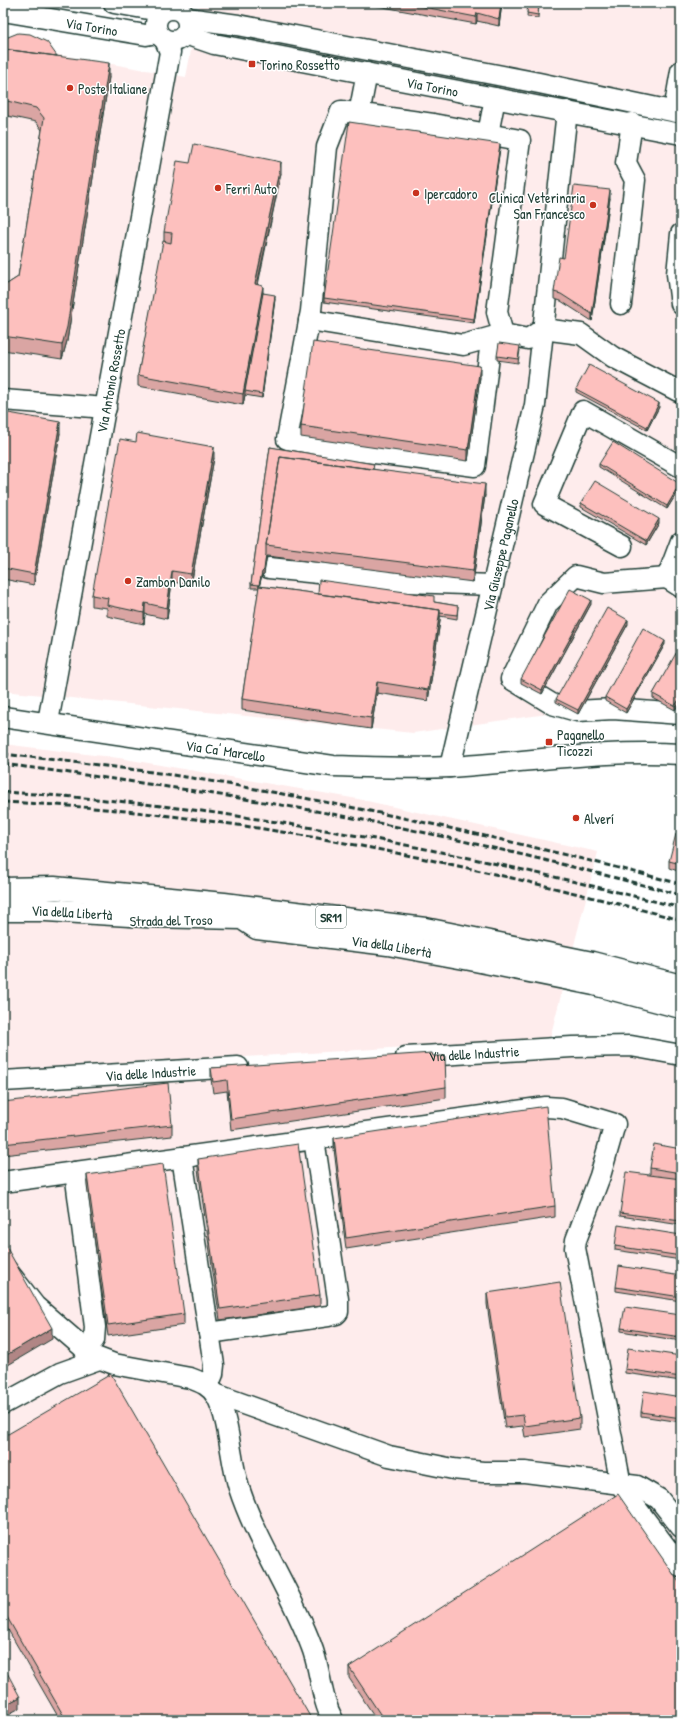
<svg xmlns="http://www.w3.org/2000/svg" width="684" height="1723" viewBox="0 0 684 1723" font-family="'Patrick Hand',sans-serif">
  <rect width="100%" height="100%" fill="#fff"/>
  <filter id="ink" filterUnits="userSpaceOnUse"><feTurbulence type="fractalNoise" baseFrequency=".025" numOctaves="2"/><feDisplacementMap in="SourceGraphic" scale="8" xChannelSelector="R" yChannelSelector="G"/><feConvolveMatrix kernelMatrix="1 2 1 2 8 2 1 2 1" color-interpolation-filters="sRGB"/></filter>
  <g filter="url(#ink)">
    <path fill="#feecec" d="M200 3H681V725L547 714 413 733 3 691V45L186 77Z
      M3 744 119 758 358 799 598 852 550 1038 3 1072Z
      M631 1053 681 1063V1720H3V1089Z"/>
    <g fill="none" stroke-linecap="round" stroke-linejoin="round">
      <g stroke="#1f3d34" stroke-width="23">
        <g id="minor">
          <path d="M114 3 154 10 160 13"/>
          <circle cx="172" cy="25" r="16"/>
          <path id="s1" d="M3 11 146 35 157 33"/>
          <path d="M187 18 238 25 539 83 681 113"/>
          <path id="s2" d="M185 34 214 44 681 134"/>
          <path d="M674 111 681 71"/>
          <path d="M359 114 367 73"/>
          <path d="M488 134 495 98"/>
          <path d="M681 234 677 274 681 304"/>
          <path d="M621 304 635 180 626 163 632 123"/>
          <path d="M309 320 463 345 503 334"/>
          <path d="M503 334 490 349 475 466 344 449 287 439 311 311 327 147 341 111 433 124 520 140 497 312 503 334 528 339 543 329 581 334 613 357 678 391 681 387"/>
          <path d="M3 400 106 408"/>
          <path d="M681 541 667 578 681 587"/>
          <path d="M622 546 544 504 583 411 681 467"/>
          <path d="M269 568 407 582 493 585"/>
          <path d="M667 578 604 583 576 576 548 603 511 679 552 704 577 711 613 709 681 714"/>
          <path id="s3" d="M3 717 333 766C373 767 412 769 451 767 528 762 605 749 681 754"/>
          <path id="s4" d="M48 722 170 52 165 40"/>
          <path id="s5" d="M450 767 535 405 567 111"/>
          <path id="s6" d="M406 1057 572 1047 631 1046 681 1055"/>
          <path id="s7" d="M3 1081 238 1067"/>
          <path d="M182 1157 214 1365 213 1374 208 1386"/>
          <path d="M75 1172 95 1327 94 1340 85 1351"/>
          <path d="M3 1182 546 1107 562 1108 615 1124 600 1176 576 1240 575 1248 621 1485 631 1501 681 1567"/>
          <path d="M3 1265 35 1306 93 1356 114 1364 190 1378C201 1382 211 1386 217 1397 230 1422 230 1460 239 1488 257 1543 291 1591 311 1645 321 1669 320 1697 333 1720"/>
          <path d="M209 1333 328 1316 336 1314 338 1312V1299L314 1139"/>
          <path d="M215 1394 389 1456 453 1469 483 1472H525L637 1486 659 1499 681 1527"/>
          <path d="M3 1404 60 1373 99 1359"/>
        </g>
      </g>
      <g stroke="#1f3d34" stroke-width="25">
        <g id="highway">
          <path d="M3 889 54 888 224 904 425 929 592 963 681 986"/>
          <path id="s8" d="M3 910H46L146 916 242 918 257 928 388 944 470 959 594 984 681 1007"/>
        </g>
      </g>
      <use href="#minor" stroke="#fff" stroke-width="20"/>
      <use href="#highway" stroke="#fff" stroke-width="22"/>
      <path stroke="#1f3d34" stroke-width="3" stroke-dasharray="6 3" stroke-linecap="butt" d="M3 754C74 762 146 770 216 782 373 809 528 844 681 884
        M3 764C117 779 230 795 343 816 457 838 569 865 681 895
        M3 792C233 805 458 851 681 908
        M3 802C233 812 459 862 681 920"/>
    </g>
    <path fill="#daa5a3" stroke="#1f3d34" d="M372 3H502L499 26 477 21 476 24 372 5Z
      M528 3H539L538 18 527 17Z
      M3 39 57 56 109 77 67 341 62 359 3 350V286H4L18 277 42 130 36 122 3 115Z
      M500 148 474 323 324 302V298Z
      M281 173 258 285 263 293 275 299 262 398 245 395 243 405 138 386V375L164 241V232Z
      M610 198 592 321 561 301 554 299V292L564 258Z
      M520 350 518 363 497 360V356Z
      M480 377 468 461 301 437V426Z
      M576 389 659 407 647 430 576 392Z
      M3 412 60 433 34 585 3 579Z
      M136 442 214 458 191 585 172 582 167 619 145 614 144 624 107 616V608L92 606V595Z
      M270 447 373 469 485 495 473 582 267 556 264 574 262 575 259 586 318 594 434 602 458 606 457 619 440 616V621L428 701 377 693 371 729 242 710V699L259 588H251V584Z
      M599 464 680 488 667 509 599 467Z
      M581 503 659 523 646 545 581 507Z
      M591 604 542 694 521 683V679Z
      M628 624 578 714 556 702V699Z
      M665 644 626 713 605 701V697Z
      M681 649V700L675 710 653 698V694Z
      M681 835V872L669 868V861Z
      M433 1056 446 1087V1098L231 1130 227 1091 213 1093 211 1079V1068Z
      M3 1102 172 1125V1136L3 1155Z
      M334 1138 555 1206V1217L346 1249 334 1149Z
      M681 1149V1225L620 1216V1213L650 1175V1168Z
      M198 1159 320 1295V1306L220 1320 198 1170Z
      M87 1175 184 1314V1325L108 1336 87 1186Z
      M681 1235V1260L615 1250V1246Z
      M681 1276V1301L616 1291V1287Z
      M487 1293 580 1418V1429L525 1437 523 1426 505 1428 487 1304Z
      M681 1315V1341L621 1331V1328Z
      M681 1356V1381L625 1373V1369Z
      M681 1397V1422L641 1416V1412Z
      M3 1437 312 1720H60L3 1621Z
      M349 1667 681 1720H377L349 1678Z"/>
    <path fill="#b18685" stroke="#1f3d34" d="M501 3H502L499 26V19Z
      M477 13V21L476 24V17Z
      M109 63V77L67 341 62 359V345Z
      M500 144V148L474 323V319Z
      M281 162V173L255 295V284Z
      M610 190V198L592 321V314Z
      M263 286V297L245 391V395L243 405V394Z
      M275 295V299L262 398V394Z
      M480 366V377L468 461V450Z
      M659 403V407L647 430V427Z
      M60 422V433L34 585V574Z
      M214 447V458L191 585V574Z
      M485 484V495L473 582V571Z
      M680 484V488L667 509V506Z
      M659 519V523L646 545V541Z
      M266 556 264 574 262 575 259 588V585L262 572Z
      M172 571V582L167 619V608Z
      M591 600V604L542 694V690Z
      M145 603V614L144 624V613Z
      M440 610V621L428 701V690Z
      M628 620V624L578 714V710Z
      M665 641V644L626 713V709Z
      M377 682V693L371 729V718Z
      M681 696V700L675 710V706Z
      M52 1328V1339L3 1368V1357Z
      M20 1697V1708L3 1717V1706Z"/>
    <path fill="#fdc0be" stroke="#1f3d34" d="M403 3H501L499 19 477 13 476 17Z
      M528 3H539L538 15 527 13Z
      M18 33 30 34 47 42 57 56 3 49V39Z
      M3 49 109 63 67 327 62 345 3 336V286H4L18 277 44 118 36 108 3 100Z
      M349 122 500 144 474 319 324 298Z
      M194 144 281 162 255 284 263 286 243 394 138 375 163 241 171 243 172 233 164 232 177 161 190 163Z
      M574 186 610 190 592 314 561 294 554 292 559 257 564 258Z
      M263 293 275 295 262 394 245 391Z
      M313 342 480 366 468 450 301 426Z
      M499 343 520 346 518 359 497 356Z
      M589 365 659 403 647 427 576 389Z
      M3 412 60 422 34 574 3 568Z
      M137 433 214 447 191 574 172 571 167 608 145 603 144 613 107 605 108 598 92 595 120 439 136 442Z
      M613 442 680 484 667 506 599 464Z
      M270 447 374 464 373 469 280 457 266 545V554L264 570 262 572 259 585 251 584Z
      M280 457 485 484 473 571 266 545Z
      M595 481 659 519 646 541 581 503Z
      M319 580 434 596V602L458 606 457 615 440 613V610L318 594Z
      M259 586 440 610 428 690 377 682 371 718 242 699Z
      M570 589 591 600 542 690 521 679Z
      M607 608 628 620 578 710 556 699Z
      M643 628 665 641 626 709 605 697Z
      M679 648 681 649V696L675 706 653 694Z
      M676 834 681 835V864L669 861Z
      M432 1053 433 1056H445L446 1087 231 1119 227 1080 213 1082 211 1068Z
      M168 1083 172 1125 3 1144V1102Z
      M546 1106 555 1206 346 1238 334 1138Z
      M298 1144 320 1295 220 1309 198 1159Z
      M654 1144 681 1149V1173L650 1168Z
      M163 1164 184 1314 108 1325 87 1175Z
      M626 1172 681 1179V1221L620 1213Z
      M618 1225 681 1235V1256L615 1246Z
      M3 1241 52 1328 3 1357Z
      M619 1266 681 1276V1297L616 1287Z
      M560 1282 580 1418 525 1426 523 1415 505 1417 487 1293Z
      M625 1307 681 1315V1337L621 1328Z
      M628 1348 681 1356V1377L625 1369Z
      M111 1374 312 1720H66L3 1610V1437Z
      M644 1391 681 1397V1418L641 1412Z
      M618 1494 681 1585V1720H384L349 1667Z
      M3 1665 20 1697 3 1706Z"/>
  </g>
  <g fill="#c8321e" stroke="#fff" stroke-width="1.5">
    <rect x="248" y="60" width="8" height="8" rx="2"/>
    <circle cx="70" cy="88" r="4"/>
    <circle cx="218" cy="188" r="4"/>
    <circle cx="416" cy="193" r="4"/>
    <circle cx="593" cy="205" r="4"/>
    <circle cx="128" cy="581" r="4"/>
    <rect x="545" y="738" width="8" height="8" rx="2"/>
    <circle cx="576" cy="818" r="4"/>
  </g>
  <g text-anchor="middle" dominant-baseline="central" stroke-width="3" stroke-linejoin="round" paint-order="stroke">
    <rect fill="#fff" stroke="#627771" stroke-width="1" x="316" y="906" width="30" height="22" rx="3"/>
    <g font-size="13" font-weight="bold" fill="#1f3d34">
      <text x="331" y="917">SR11</text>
    </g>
    <g font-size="14" fill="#1f3d34" stroke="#fff">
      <text stroke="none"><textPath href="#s1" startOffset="90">Via Torino</textPath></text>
      <text stroke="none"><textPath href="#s2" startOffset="253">Via Torino</textPath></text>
      <text stroke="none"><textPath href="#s4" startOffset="347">Via Antonio Rossetto</textPath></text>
      <text stroke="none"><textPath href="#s5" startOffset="218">Via Giuseppe Paganello</textPath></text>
      <text stroke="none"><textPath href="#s3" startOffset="225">Via Ca' Marcello</textPath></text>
      <text stroke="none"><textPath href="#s8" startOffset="69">Via della Libertà</textPath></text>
      <text transform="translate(171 920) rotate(-1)">Strada del Troso</text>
      <text stroke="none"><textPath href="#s8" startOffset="393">Via della Libertà</textPath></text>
      <text stroke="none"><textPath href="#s6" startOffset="68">Via delle Industrie</textPath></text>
      <text stroke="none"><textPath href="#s7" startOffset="148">Via delle Industrie</textPath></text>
    </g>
    <g font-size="14" fill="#1f3d34" stroke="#fff" text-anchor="start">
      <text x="260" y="64">Torino Rossetto</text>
      <text x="78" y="88">Poste Italiane</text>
      <text x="226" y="188">Ferri Auto</text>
      <text x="424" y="193">Ipercadoro</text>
      <text x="585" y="197" text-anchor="end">Clinica Veterinaria<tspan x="585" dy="16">San Francesco</tspan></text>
      <text x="136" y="581">Zambon Danilo</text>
      <text x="557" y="734">Paganello<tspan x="557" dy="16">Ticozzi</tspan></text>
      <text x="584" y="818">Alverí</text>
    </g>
  </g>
  <rect width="684" height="1723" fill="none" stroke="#fff" stroke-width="16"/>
  <rect x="8" y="8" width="668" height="1707" fill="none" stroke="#1f3d34" stroke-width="1.5" filter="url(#ink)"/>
</svg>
